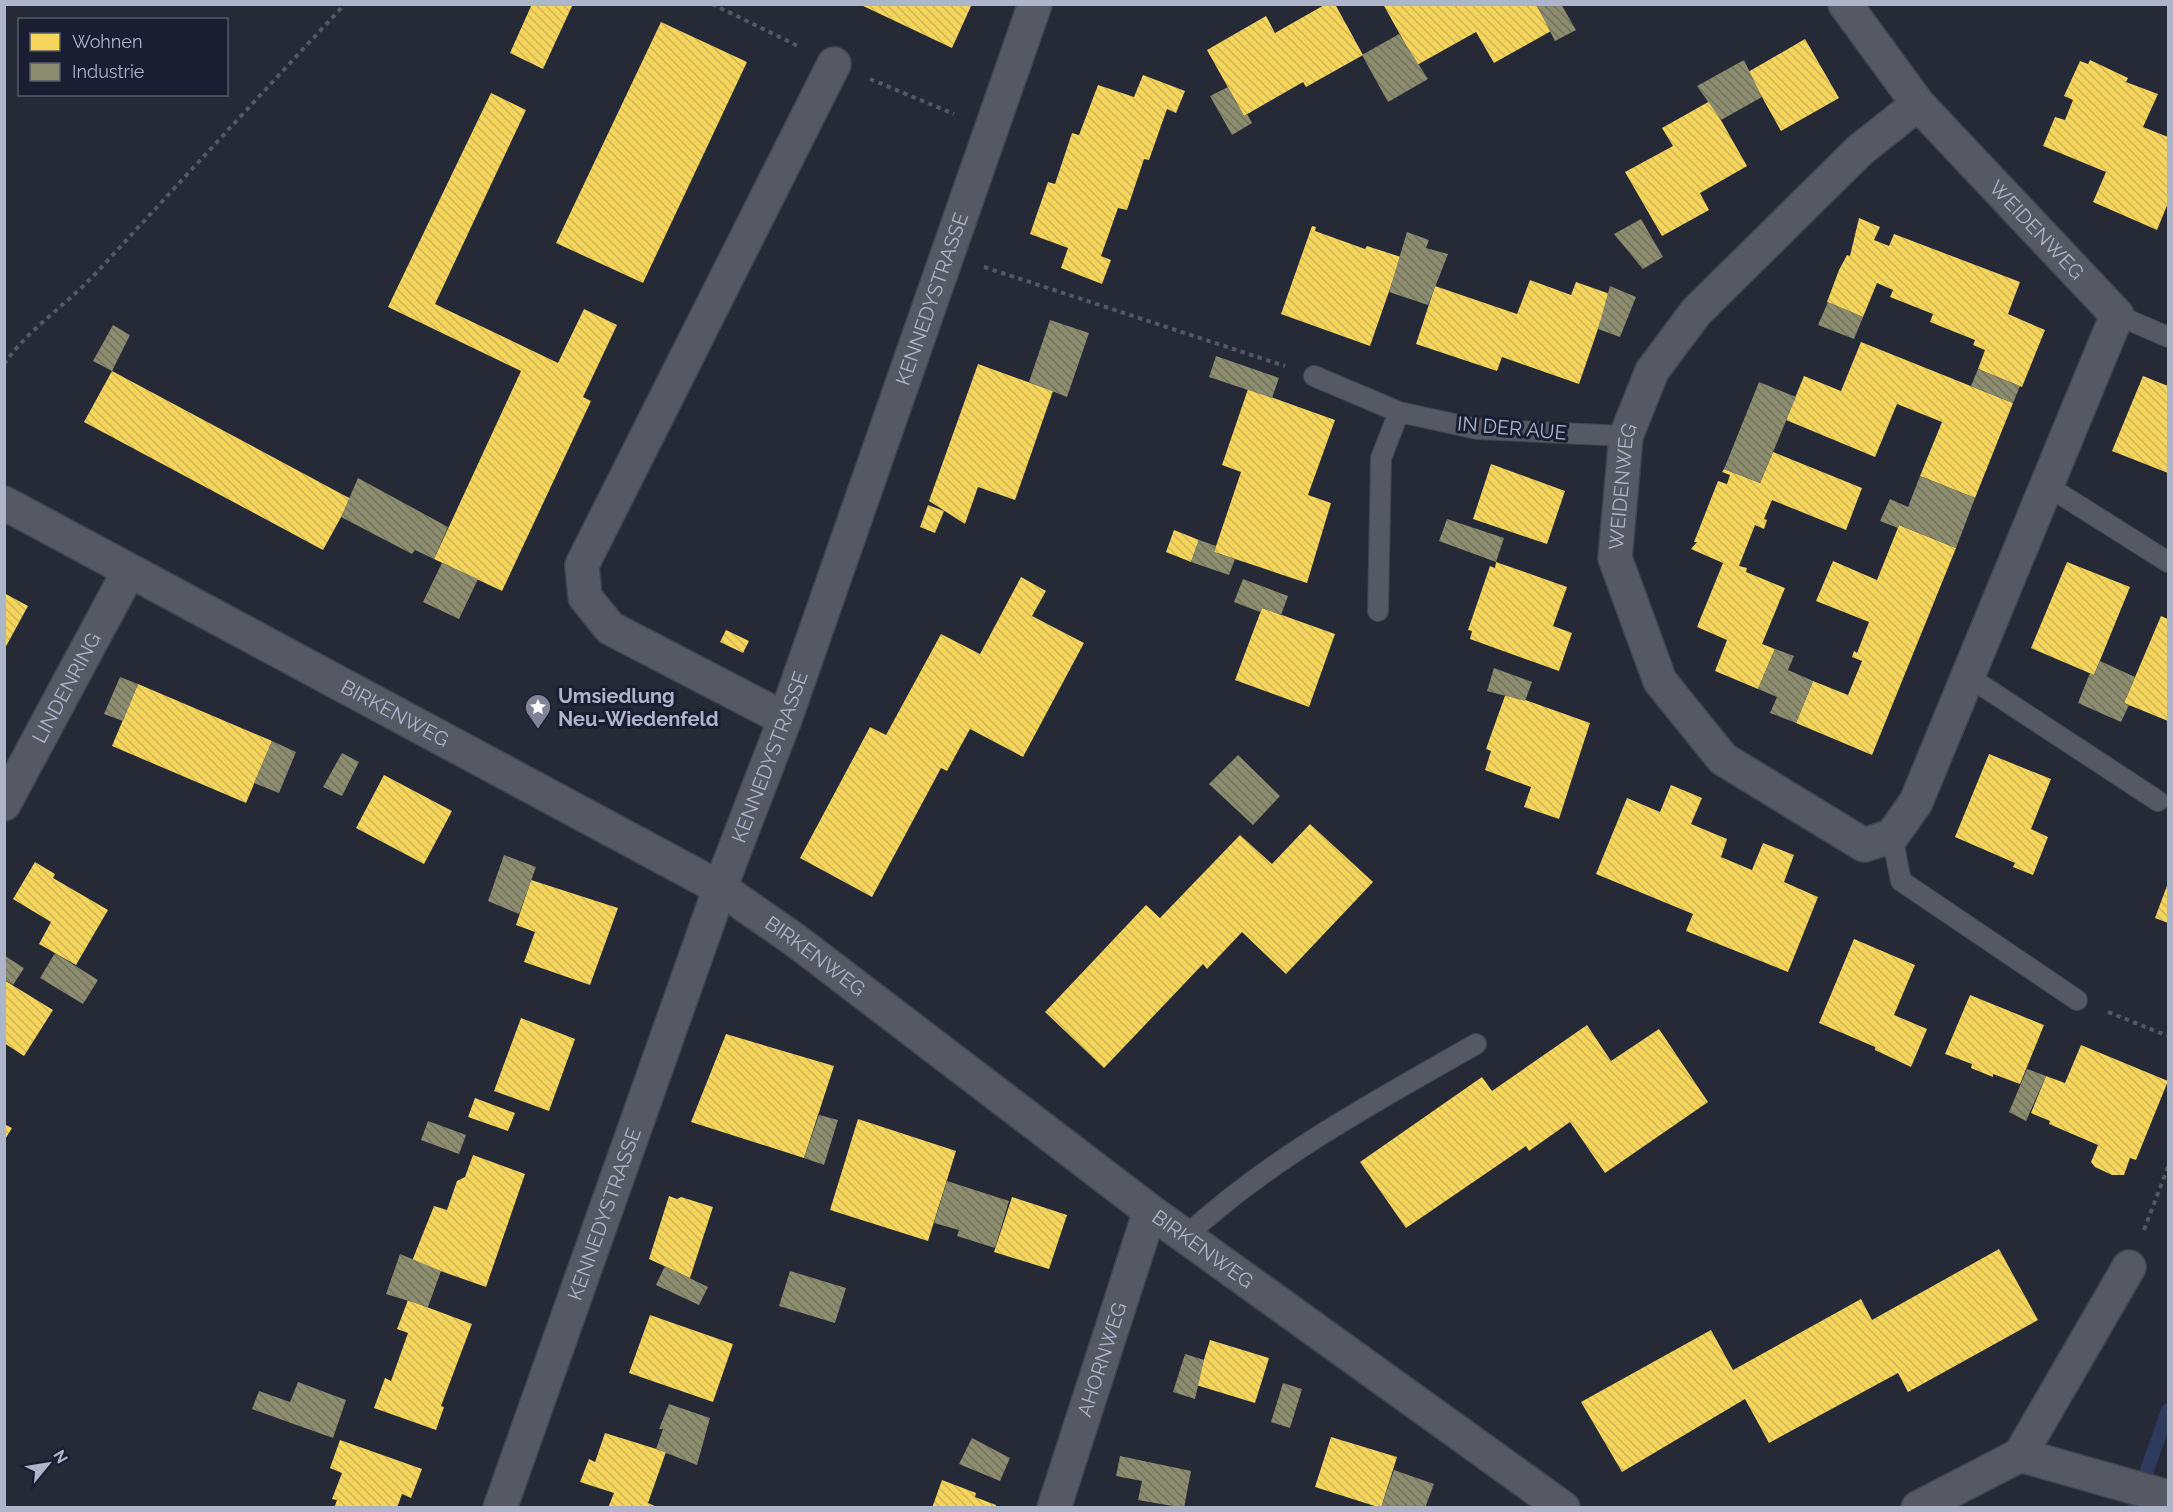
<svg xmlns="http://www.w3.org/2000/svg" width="2173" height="1512" viewBox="0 0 2173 1512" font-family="Raleway,sans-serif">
  <defs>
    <pattern id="homes-back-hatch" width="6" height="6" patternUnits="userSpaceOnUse" patternTransform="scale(1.5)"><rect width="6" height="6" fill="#f6d55c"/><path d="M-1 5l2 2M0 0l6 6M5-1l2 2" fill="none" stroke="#cfb556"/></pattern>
    <pattern id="industry-back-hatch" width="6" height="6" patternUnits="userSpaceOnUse" patternTransform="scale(1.5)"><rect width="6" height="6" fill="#8c8c6e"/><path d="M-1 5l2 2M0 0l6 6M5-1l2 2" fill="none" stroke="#72725f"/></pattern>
  </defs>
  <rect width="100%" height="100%" fill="#252a36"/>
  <path fill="url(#homes-back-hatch)" d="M532 4H573L543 69 510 53Z
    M859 4H972L952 48Z
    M1326 4H1335L1363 55 1306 87 1303 82 1244 116 1207 50 1266 16 1275 33Z
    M1383 4H1536L1551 31 1494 63 1476 32 1417 65Z
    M661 22 747 62 643 283 556 243Z
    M1805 39 1839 98 1781 131 1748 72Z
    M2090 60 2128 78 2126 82 2158 94 2143 127 2168 137V203L2157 230 2093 202 2106 172 2043 146 2055 117 2065 120 2073 100 2064 96 2080 61 2088 64Z
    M1143 75 1185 91 1176 113 1167 109 1149 160 1144 159 1127 210 1118 208 1101 256 1111 260 1102 284 1061 268 1068 248 1030 234 1048 182 1055 184 1072 133 1079 135 1098 85 1134 97Z
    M491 93 526 110 435 304 558 363 584 309 617 325 583 397 591 401 502 591 434 559 521 371 388 307Z
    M1710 101 1747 166 1700 193 1709 210 1662 236 1625 172 1673 146 1662 128Z
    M1859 218 1880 227 1874 240 1889 246 1894 234 2020 282 2008 314 2045 330 2022 387 1978 369 1985 350 1973 345 1975 340 1930 322 1933 314 1890 297 1893 290 1877 283 1863 317 1827 302 1839 270 1847 255 1850 256Z
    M1312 226 1316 227 1315 231 1365 249 1367 246 1401 257 1370 346 1281 314Z
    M1530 280 1571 295 1576 282 1610 294 1579 384 1502 357 1497 371 1416 344 1435 286 1517 314Z
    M1861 342 2013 403 1975 498 1920 476 1942 422 1897 404 1875 457 1786 420 1804 376 1841 391Z
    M978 364 1053 391 1015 500 978 487 965 524 929 501Z
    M112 371 351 499 323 550 84 422Z
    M2143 376 2168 386V473L2112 451Z
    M1248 389 1335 420 1308 495 1331 503 1307 583 1214 552 1241 472 1222 465Z
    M1773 452 1862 488 1846 530 1772 500 1764 519 1767 520 1764 529 1755 525 1739 566 1747 568 1746 572 1785 588 1762 644 1775 649 1758 689 1715 671 1727 640 1697 627 1723 563 1691 549 1697 542H1694L1718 481 1727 484 1730 475 1722 472 1724 469 1760 483Z
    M1491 464 1565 491 1547 544 1473 519Z
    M928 505 944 511 935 533 920 527Z
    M1899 525 1956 548 1872 755 1796 723 1813 681 1848 695 1862 661 1852 657 1854 651 1857 653 1869 622 1816 601 1833 561 1877 580Z
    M1174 530 1199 540 1191 562 1166 552Z
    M1496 562 1567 587 1553 626 1572 633 1559 671 1470 639 1472 631 1468 630 1490 566 1495 568Z
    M2067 562 2130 587 2094 675 2031 648Z
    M1021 577 1046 591 1032 616 1084 643 1023 757 970 729 947 771 941 768 872 897 800 858 870 727 886 735 941 634 980 654Z
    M4 593 28 606 4 650Z
    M1262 608 1335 634 1309 707 1235 680Z
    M2161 616 2168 619V721L2124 703Z
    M726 630 749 641 743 653 720 642Z
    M138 684 272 741 246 803 112 746Z
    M1506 693 1590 723 1559 819 1524 807 1531 787 1485 770 1491 751 1486 749Z
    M1989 754 2051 779 2031 829 2048 837 2033 875 2013 867 2015 863 1955 837Z
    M384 775 452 811 424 864 356 828Z
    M1671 785 1702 798 1691 824 1727 839 1721 857 1752 870 1763 843 1794 855 1784 882 1818 897 1788 972 1686 931 1693 914 1596 874 1627 798 1660 812Z
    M1310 824 1373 882 1286 974 1242 932 1207 969 1203 964 1104 1068 1045 1012 1146 905 1160 918 1240 835 1272 864Z
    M35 862 55 874 53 878 108 910 76 965 39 944 51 922 13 899Z
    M531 880 618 908 590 985 524 962 535 932 516 925Z
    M2168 883V923L2155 918Z
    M1854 939 1915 965 1894 1015 1927 1029 1911 1067 1875 1050V1047L1819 1023Z
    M4 980 53 1010 24 1056 4 1043Z
    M1970 995 2044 1025 2020 1084 1993 1074V1077L1971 1068 1972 1064 1945 1054Z
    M521 1018 575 1039 549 1111 494 1091Z
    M1587 1025 1611 1061 1659 1029 1708 1102 1605 1173 1570 1122 1529 1151 1526 1146 1406 1228 1360 1162 1482 1077 1492 1091Z
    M726 1034 834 1066 804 1158 691 1122Z
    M2081 1045 2168 1081 2136 1160 2130 1158 2124 1175H2112L2095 1167 2091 1162 2098 1145 2049 1124 2050 1121 2031 1113 2046 1076 2065 1083Z
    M475 1098 515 1113 508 1131 468 1117Z
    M858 1119 956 1151 928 1241 830 1210Z
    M4 1124 12 1128 4 1141Z
    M473 1155 525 1174 486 1287 412 1261 434 1206 447 1210 457 1181 465 1177Z
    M669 1196 677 1199 681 1197 713 1207 690 1278 649 1259Z
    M1012 1197 1067 1215 1049 1269 994 1252Z
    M1999 1249 2038 1320 1908 1392 1898 1373 1769 1443 1745 1399 1622 1472 1581 1402 1711 1330 1733 1370 1861 1299 1872 1320Z
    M408 1300 472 1324 441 1406 444 1407 436 1430 374 1408 385 1378 391 1381 408 1333 397 1329Z
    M650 1315 733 1344 713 1402 629 1373Z
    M1210 1340 1269 1358 1255 1403 1196 1385Z
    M605 1433 666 1452 648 1503 659 1508H608L614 1493 580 1482 589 1459 595 1462Z
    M1331 1437 1397 1457 1381 1508 1315 1487Z
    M340 1440 422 1469 411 1498 402 1494 397 1508H334L337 1500 332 1499 342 1473 330 1468Z
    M942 1480 976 1493 975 1497 996 1505 995 1508H932Z"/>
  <path fill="url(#industry-back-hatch)" d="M1536 4H1561L1576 30 1555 41Z
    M1399 34 1428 79 1388 102 1362 55Z
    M1744 60 1762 97 1721 120 1697 86Z
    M1228 87 1244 116 1247 114 1252 123 1232 135 1210 96Z
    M1641 219 1663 257 1643 269 1614 234Z
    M1407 232 1429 240 1426 248 1448 254 1428 305 1389 292Z
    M1610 286 1636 297 1620 337 1598 329Z
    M1828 302 1863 317 1854 339 1818 325Z
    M1050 320 1089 333 1067 397 1029 382Z
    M113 325 130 335 112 371 93 361Z
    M1216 356 1279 378 1272 398 1209 377Z
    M1978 369 2020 386 2013 403 1971 386Z
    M1759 382 1796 397 1760 483 1724 469Z
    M1920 476 1975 498 1956 548 1899 525 1898 528 1880 521 1890 499 1908 507Z
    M358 478 448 527 434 559 415 550 412 554 341 517Z
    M1447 519 1504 538 1496 562 1439 541Z
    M1199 540 1216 546 1214 552 1235 559 1229 575 1191 562Z
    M442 563 478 579 459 619 423 602Z
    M1243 579 1288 596 1281 615 1262 608 1260 612 1234 602Z
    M1775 649 1794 656 1788 670 1813 681 1796 723 1770 713 1777 697 1758 689Z
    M2100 661 2135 677 2124 703 2129 705 2121 722 2078 703 2090 673 2094 675Z
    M1494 668 1532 682 1525 701 1487 691Z
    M120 677 138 684 123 721 104 714Z
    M272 741 296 752 279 793 254 783Z
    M342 753 359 762 342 796 323 787Z
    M1238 755 1280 796 1253 825 1209 784Z
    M504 855 536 867 519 914 488 901Z
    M55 953 98 980 83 1004 40 978Z
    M5 956 24 968 13 985 5 980Z
    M2027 1069 2046 1076 2026 1121 2009 1112Z
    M819 1115 838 1120 824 1165 804 1158Z
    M428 1121 466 1135 459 1154 421 1140Z
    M947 1181 1009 1201 995 1248 957 1236 959 1230 934 1223Z
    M400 1254 441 1271 428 1307 386 1294Z
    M665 1266 708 1287 699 1305 656 1285Z
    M790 1271 846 1288 835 1323 779 1306Z
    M1185 1354 1204 1360 1195 1399 1173 1392Z
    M298 1382 346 1400 333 1438 252 1409 259 1391 290 1402Z
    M1283 1383 1302 1389 1290 1428 1271 1422Z
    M669 1404 710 1418 697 1465 656 1449 663 1429H659Z
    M972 1438 1010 1458 1000 1481 959 1464Z
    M1120 1456 1191 1471 1184 1508 1138 1500 1142 1481 1116 1476Z
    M1394 1470 1434 1484 1425 1508H1381Z"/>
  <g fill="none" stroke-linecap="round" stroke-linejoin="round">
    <path stroke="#2d395d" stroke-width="14" d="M2134 1508 2168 1410"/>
    <g stroke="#42454f" stroke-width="22">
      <path id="service" d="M2117 315 2168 337
        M1314 376 1399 412 1477 429 1626 436
        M2046 485 2168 562
        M1378 611 1381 458 1399 412
        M1969 677 2158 801
        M1892 836 1901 881 2077 1000
        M1185 1237C1271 1157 1375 1102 1476 1044"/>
    </g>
    <g stroke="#42454f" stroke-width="36">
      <g id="minor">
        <path id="s1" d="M1845 4 1918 104 2117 315 1916 802 1892 836 1864 845 1723 759 1660 681 1615 558 1626 436 1652 371 1696 312 1860 150 1918 104"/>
        <path id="s2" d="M4 503 720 888 795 940 1150 1211 1563 1508"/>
        <path d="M785 719 610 628 585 597 582 565 834 64"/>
        <path id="s3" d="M4 804 129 571"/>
        <path d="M2020 1455 2129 1267"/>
        <path id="s4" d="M500 1508 720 888 785 719 1035 4"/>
        <path id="s5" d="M1054 1508 1150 1211"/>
        <path d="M1918 1508 2020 1455 2168 1497"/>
      </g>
    </g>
    <path stroke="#535861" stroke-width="4" stroke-dasharray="4.5 4.5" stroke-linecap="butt" d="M712 4 798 46
      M870 79 954 114
      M984 267 1285 366
      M4 364C30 327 68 304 98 271 180 182 262 93 345 4
      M2108 1012 2168 1036
      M2144 1230 2168 1167"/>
    <use href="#service" stroke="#565964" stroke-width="20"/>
    <use href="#minor" stroke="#565964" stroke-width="33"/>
  </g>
  <defs>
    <g id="sight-pin" transform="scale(1.35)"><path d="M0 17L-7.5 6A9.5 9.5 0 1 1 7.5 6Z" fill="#7e8496" stroke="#191f31"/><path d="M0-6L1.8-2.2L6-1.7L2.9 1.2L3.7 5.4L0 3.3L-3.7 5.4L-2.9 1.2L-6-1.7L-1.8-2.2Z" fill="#fff"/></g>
  </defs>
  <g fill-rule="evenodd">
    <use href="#sight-pin" x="538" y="707"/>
  </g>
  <g text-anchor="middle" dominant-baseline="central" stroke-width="6" stroke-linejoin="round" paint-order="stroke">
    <g font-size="20" fill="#aeb4c9" stroke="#191f31">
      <text stroke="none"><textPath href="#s1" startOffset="297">WEIDENWEG</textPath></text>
      <text stroke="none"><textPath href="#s4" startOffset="1284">KENNEDYSTRASSE</textPath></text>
      <text transform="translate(1512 428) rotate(5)">IN DER AUE</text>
      <text stroke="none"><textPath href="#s1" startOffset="1480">WEIDENWEG</textPath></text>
      <text stroke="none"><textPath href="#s3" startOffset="132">LINDENRING</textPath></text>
      <text stroke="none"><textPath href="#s2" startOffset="444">BIRKENWEG</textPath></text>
      <text stroke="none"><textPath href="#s4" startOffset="798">KENNEDYSTRASSE</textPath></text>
      <text stroke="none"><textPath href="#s2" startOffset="930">BIRKENWEG</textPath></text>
      <text stroke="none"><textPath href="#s4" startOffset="312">KENNEDYSTRASSE</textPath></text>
      <text stroke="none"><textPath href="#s2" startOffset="1416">BIRKENWEG</textPath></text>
      <text stroke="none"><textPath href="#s5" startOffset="156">AHORNWEG</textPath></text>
    </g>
    <g font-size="20" font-weight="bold" fill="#aeb4c9" stroke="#191f31" text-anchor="start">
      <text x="558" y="696">Umsiedlung<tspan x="558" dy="23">Neu-Wiedenfeld</tspan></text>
    </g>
  </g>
  <rect width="2173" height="1512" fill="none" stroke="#aeb4c9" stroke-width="12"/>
  <rect x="18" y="18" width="210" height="78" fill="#191f31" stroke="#555b6e" stroke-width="1.5"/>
  <rect x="30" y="33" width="30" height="18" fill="#f6d55c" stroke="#555b6e" stroke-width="1.5"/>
  <text x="72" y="48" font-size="18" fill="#aeb4c9">Wohnen</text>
  <rect x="30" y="63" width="30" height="18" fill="#8c8c6e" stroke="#555b6e" stroke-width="1.5"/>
  <text x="72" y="78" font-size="18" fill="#aeb4c9">Industrie</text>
  <g transform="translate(48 1464) rotate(60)" stroke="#191f31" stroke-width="4.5" paint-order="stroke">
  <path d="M0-4.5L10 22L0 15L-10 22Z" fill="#aeb4c9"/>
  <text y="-9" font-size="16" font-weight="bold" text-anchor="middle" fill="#aeb4c9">N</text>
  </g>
</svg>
